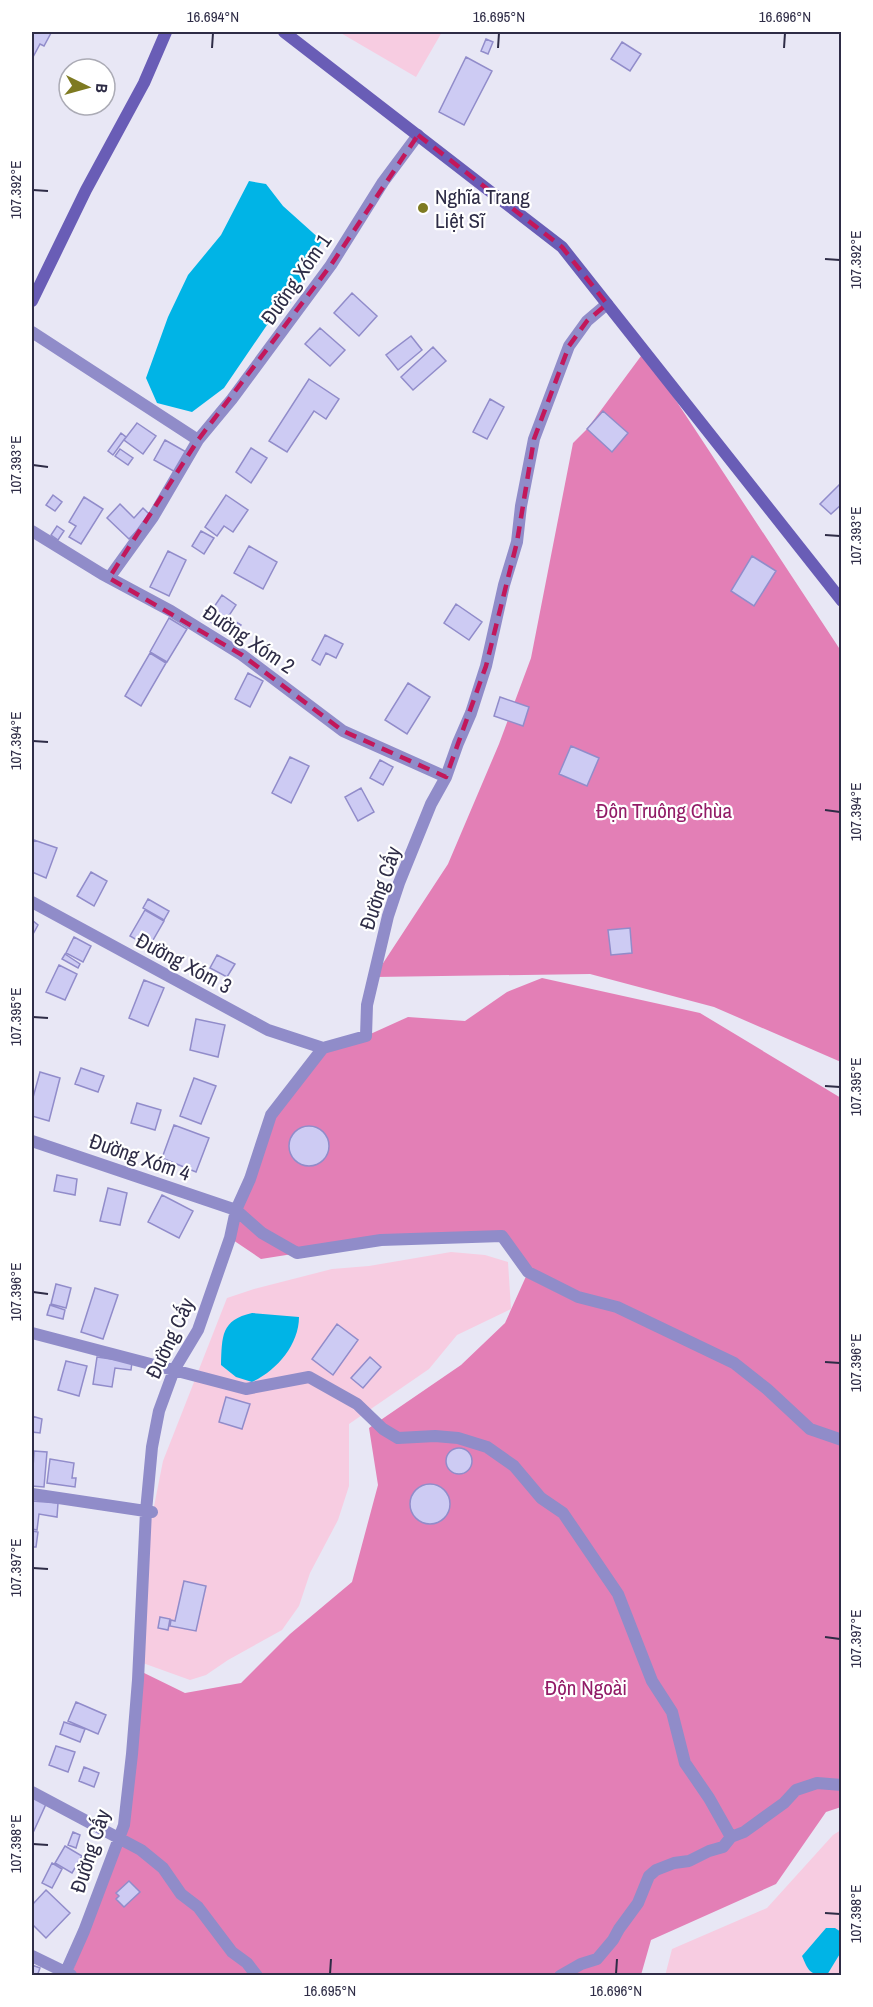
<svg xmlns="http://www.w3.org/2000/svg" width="873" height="2007" viewBox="0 0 873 2007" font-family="'Archivo Narrow',sans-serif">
  <rect width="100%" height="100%" fill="#e8e7f5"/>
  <path fill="#f7cce1" d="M339 32H442L416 77Z
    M451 1252 485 1255 508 1262 511 1309 457 1335 429 1369 349 1424V1486L338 1520 310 1573 299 1606 282 1630 228 1660 206 1675 190 1680 140 1662 144 1557 163 1461 227 1298 254 1289 332 1269 369 1266Z
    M841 1830V1975L665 1976 672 1949 767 1908 833 1835Z"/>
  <path fill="#e37fb6" d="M644 352 841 651V1062L714 1007 590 974 374 977 448 864 499 744 531 658 573 443 587 429Z
    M542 978 700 1013 841 1098V1807L826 1812 776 1884 651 1940 641 1975 71 1976 123 1825 138 1670 185 1693 241 1683 290 1634 352 1582 378 1485 369 1428 461 1365 505 1323 528 1272 502 1236 381 1240 261 1259 230 1238 271 1115 323 1048 366 1036 408 1017 465 1021 507 992Z"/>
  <path fill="#00b4e6" d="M249 181 266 184 283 206 322 241 290 304 267 325 224 388 192 412 157 403 146 378 168 317 188 275 221 235Z
    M252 1313 299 1317C299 1345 276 1371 252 1382L236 1377 221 1365C222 1336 221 1320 252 1313Z
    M826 1928H835L841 1932V1952L827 1975C810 1976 808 1970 802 1956Z"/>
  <path fill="#cdcbf3" stroke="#918cca" stroke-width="1.5" d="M32 32 51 33 44 46 40 44 33 57 32 56Z
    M486 39 493 42 488 54 481 51Z
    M622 42 641 54 630 71 611 59Z
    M466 57 492 71 464 125 439 112Z
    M352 293 377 316 359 336 334 313Z
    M320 328 345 350 330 366 305 344Z
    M411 336 422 350 398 370 386 355Z
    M433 347 446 361 413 390 401 377Z
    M309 379 339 399 326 419 314 411 287 452 269 441Z
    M490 399 504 407 487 439 473 432Z
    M603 411 628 433 612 452 587 429Z
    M137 423 156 436 143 454 124 440Z
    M121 433 126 437 113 455 108 451Z
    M165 440 188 453 177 473 154 460Z
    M251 448 267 458 251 483 236 472Z
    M120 449 133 458 128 465 115 456Z
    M842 482V504L831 514 820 504Z
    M53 495 62 502 55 511 46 505Z
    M226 495 248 510 233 532 224 526 217 536 205 527Z
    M84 497 103 509 81 544 69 537 76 526 69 522Z
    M120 504 134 518 143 508 151 516 129 539 107 518Z
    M57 526 64 531 58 540 51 535Z
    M201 531 214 538 204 554 192 546Z
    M249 546 277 562 263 589 234 573Z
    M168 551 186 560 169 596 150 587Z
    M752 556 776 571 754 606 731 591Z
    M222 595 236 605 228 617 241 625 233 637 206 619Z
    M456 604 482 622 469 640 444 623Z
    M169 618 187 629 167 662 150 652Z
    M325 635 343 644 336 658 326 653 320 665 312 660Z
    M150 653 166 663 141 706 125 696Z
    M248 673 263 681 250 707 235 699Z
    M408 683 430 697 407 734 385 720Z
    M500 697 529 707 523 726 494 716Z
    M571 746 599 758 587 786 559 774Z
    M290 757 309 766 291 803 272 793Z
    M380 760 393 767 383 785 370 778Z
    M361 788 374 812 358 821 345 797Z
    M34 840 57 848 46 878 32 872V847Z
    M91 872 107 881 94 906 77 896Z
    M148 899 169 911 164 920 143 908Z
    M145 910 164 921 149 947 130 936Z
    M32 920 38 925 32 936Z
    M630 928 632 953 611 955 608 930Z
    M74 937 91 946 83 962 66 953Z
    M65 954 80 964 78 968 62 959Z
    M217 955 235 964 227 977 210 968Z
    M59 965 77 974 65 1000 46 992Z
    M144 980 164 988 148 1026 129 1018Z
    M196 1019 225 1025 218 1057 190 1050Z
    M81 1068 104 1076 98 1092 75 1084Z
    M40 1072 60 1078 49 1121 32 1116V1101Z
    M194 1078 216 1086 201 1124 180 1116Z
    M137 1103 161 1110 155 1130 131 1123Z
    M174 1125 209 1138 196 1172 162 1158Z
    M289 1146a20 20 0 1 1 40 0a20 20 0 1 1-40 0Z
    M57 1175 77 1179 75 1195 54 1191Z
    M108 1188 127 1193 120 1225 100 1221Z
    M162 1195 193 1211 179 1238 148 1222Z
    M56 1284 71 1288 66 1308 51 1304Z
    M95 1288 118 1295 103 1339 81 1332Z
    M50 1305 65 1310 63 1319 47 1315Z
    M337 1324 358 1340 333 1375 312 1359Z
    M97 1357 132 1362 131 1370 115 1368 112 1387 93 1384Z
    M370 1357 381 1367 363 1388 351 1378Z
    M66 1361 87 1366 79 1396 58 1390Z
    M226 1397 250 1404 242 1429 219 1422Z
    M32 1416 42 1419 40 1433 32 1432Z
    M446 1461a13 13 0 1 1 26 0a13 13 0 1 1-26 0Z
    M34 1451 47 1452 44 1487 32 1486Z
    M50 1459 74 1463 72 1478H76L75 1487 47 1483Z
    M410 1504a20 20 0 1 1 40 0a20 20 0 1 1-40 0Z
    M32 1501 58 1503 57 1517 39 1514 37 1530 32 1529Z
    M32 1531 38 1532 36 1547H32Z
    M184 1581 206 1586 196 1631 170 1626 171 1620 175 1621Z
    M160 1617 170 1619 168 1630 158 1628Z
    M76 1702 106 1715 98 1734 68 1721Z
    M64 1722 85 1729 80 1742 60 1734Z
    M56 1746 75 1752 68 1772 49 1765Z
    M84 1767 99 1773 94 1787 79 1781Z
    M32 1797 46 1804 32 1835Z
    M73 1832 80 1835 76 1848 68 1845Z
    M65 1846 82 1856 72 1873 55 1863Z
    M52 1863 62 1869 52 1888 42 1883Z
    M129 1881 140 1892 124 1907 116 1899 119 1896 116 1893Z
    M46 1890 70 1913 46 1938 32 1924V1905Z
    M32 1965 40 1968 37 1976H32Z"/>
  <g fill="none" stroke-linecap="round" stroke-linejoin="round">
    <path stroke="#908cc9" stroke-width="12" d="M32 332 198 440
      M32 531 102 574 171 611 242 655 343 731 446 777
      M109 578 153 517 198 440 232 399 331 265 383 182 418 135
      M32 902 268 1030 323 1048
      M32 1141 236 1210 262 1233 297 1253 381 1240 502 1236 528 1272 578 1297 617 1307 734 1363 767 1389 810 1429 842 1440
      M32 1333 246 1389 309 1377 357 1404 383 1429 398 1438 435 1436 458 1438 487 1447 514 1466 541 1498 563 1513 618 1594 652 1681 672 1712 685 1763 709 1798 731 1837
      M32 1494 152 1512
      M32 1792 141 1850 163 1868 181 1894 198 1907 232 1952 247 1963 257 1976
      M32 1956 71 1975
      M64 1976 84 1931 124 1825 132 1754 138 1680 146 1511 152 1447 159 1411 174 1370 198 1330 230 1238 236 1210 250 1179 271 1115 323 1048 366 1036 367 1005 388 916 399 883 431 804 446 777 458 743 471 713 486 666 504 585 517 542 521 506 534 439 569 346 587 321 607 304
      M560 1976 581 1964 597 1959 613 1940 619 1929 638 1903 649 1876 656 1870 674 1863 689 1861 709 1851 723 1847 731 1837 744 1832 784 1803 796 1790 817 1783 842 1785"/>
    <path stroke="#695db6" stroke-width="12" d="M284 32 562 247 842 601
      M32 301 86 190 144 83 166 32"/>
  </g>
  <path fill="none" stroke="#c2185b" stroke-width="4.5" stroke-dasharray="12 8" stroke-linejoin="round" d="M418 135 562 247 607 304 587 321 569 346 534 439 517 542 486 666 446 777 343 731 242 655 109 578 198 440 331 265Z"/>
  <path fill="none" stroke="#2e2c46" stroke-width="2" d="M212 48 213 33M498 48 499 33M784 48 785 33M33 190 48 191M825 259 840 260M33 465 48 467M825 535 840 536M33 741 48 742M825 810 840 812M33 1017 48 1018M825 1086 840 1087M33 1292 48 1294M825 1362 840 1363M33 1568 48 1569M825 1637 840 1639M33 1844 48 1845M825 1913 840 1914M330 1974 331 1959M616 1974 617 1959"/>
  <circle fill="#7e7a21" stroke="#fff" stroke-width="2" cx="423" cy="208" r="6"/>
  <g text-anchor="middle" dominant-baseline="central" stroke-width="4.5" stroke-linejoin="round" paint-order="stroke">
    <g font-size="21" fill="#2e2c46" stroke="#fff" text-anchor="start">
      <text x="435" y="196">Nghĩa Trang<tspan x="435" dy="24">Liệt Sĩ</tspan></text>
    </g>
    <g font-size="21" fill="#2e2c46" stroke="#fff">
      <text transform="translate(296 279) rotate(-55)">Đường Xóm 1</text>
      <text transform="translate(249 639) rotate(34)">Đường Xóm 2</text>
      <text transform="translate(380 888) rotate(-71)">Đường Cấy</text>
      <text transform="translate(184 963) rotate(28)">Đường Xóm 3</text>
      <text transform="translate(140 1157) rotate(19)">Đường Xóm 4</text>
      <text transform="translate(170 1338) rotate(-65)">Đường Cấy</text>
      <text transform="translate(90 1851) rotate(-72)">Đường Cấy</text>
    </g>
    <g font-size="21" fill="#921c67" stroke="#fff">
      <text x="664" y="810">Độn Truông Chùa</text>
      <text x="586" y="1687">Độn Ngoài</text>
    </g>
  </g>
  <rect width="873" height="2007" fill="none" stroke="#ffffff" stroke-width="66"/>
  <g transform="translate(87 87) rotate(95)"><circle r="28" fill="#ffffff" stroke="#ababb5" stroke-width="1.5"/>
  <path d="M0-4.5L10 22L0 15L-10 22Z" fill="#7e7a21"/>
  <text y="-9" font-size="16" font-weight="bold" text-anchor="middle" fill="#2e2c46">B</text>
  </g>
  <rect x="33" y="33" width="807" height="1941" fill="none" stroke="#2e2c46" stroke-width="2"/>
  <g font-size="15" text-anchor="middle" fill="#2e2c46">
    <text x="213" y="22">16.694°N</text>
    <text x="499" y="22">16.695°N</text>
    <text x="785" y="22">16.696°N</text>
    <text transform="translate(16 190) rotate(-90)" y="5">107.392°E</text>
    <text transform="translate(856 260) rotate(-90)" y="5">107.392°E</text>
    <text transform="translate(16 465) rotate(-90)" y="5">107.393°E</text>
    <text transform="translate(856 536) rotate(-90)" y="5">107.393°E</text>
    <text transform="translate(16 741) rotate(-90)" y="5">107.394°E</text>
    <text transform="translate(856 812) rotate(-90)" y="5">107.394°E</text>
    <text transform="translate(16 1017) rotate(-90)" y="5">107.395°E</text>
    <text transform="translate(856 1087) rotate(-90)" y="5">107.395°E</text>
    <text transform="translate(16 1292) rotate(-90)" y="5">107.396°E</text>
    <text transform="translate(856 1363) rotate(-90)" y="5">107.396°E</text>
    <text transform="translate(16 1568) rotate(-90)" y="5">107.397°E</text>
    <text transform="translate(856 1639) rotate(-90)" y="5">107.397°E</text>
    <text transform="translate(16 1844) rotate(-90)" y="5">107.398°E</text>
    <text transform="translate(856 1914) rotate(-90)" y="5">107.398°E</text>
    <text x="330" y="1996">16.695°N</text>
    <text x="616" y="1996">16.696°N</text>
  </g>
</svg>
